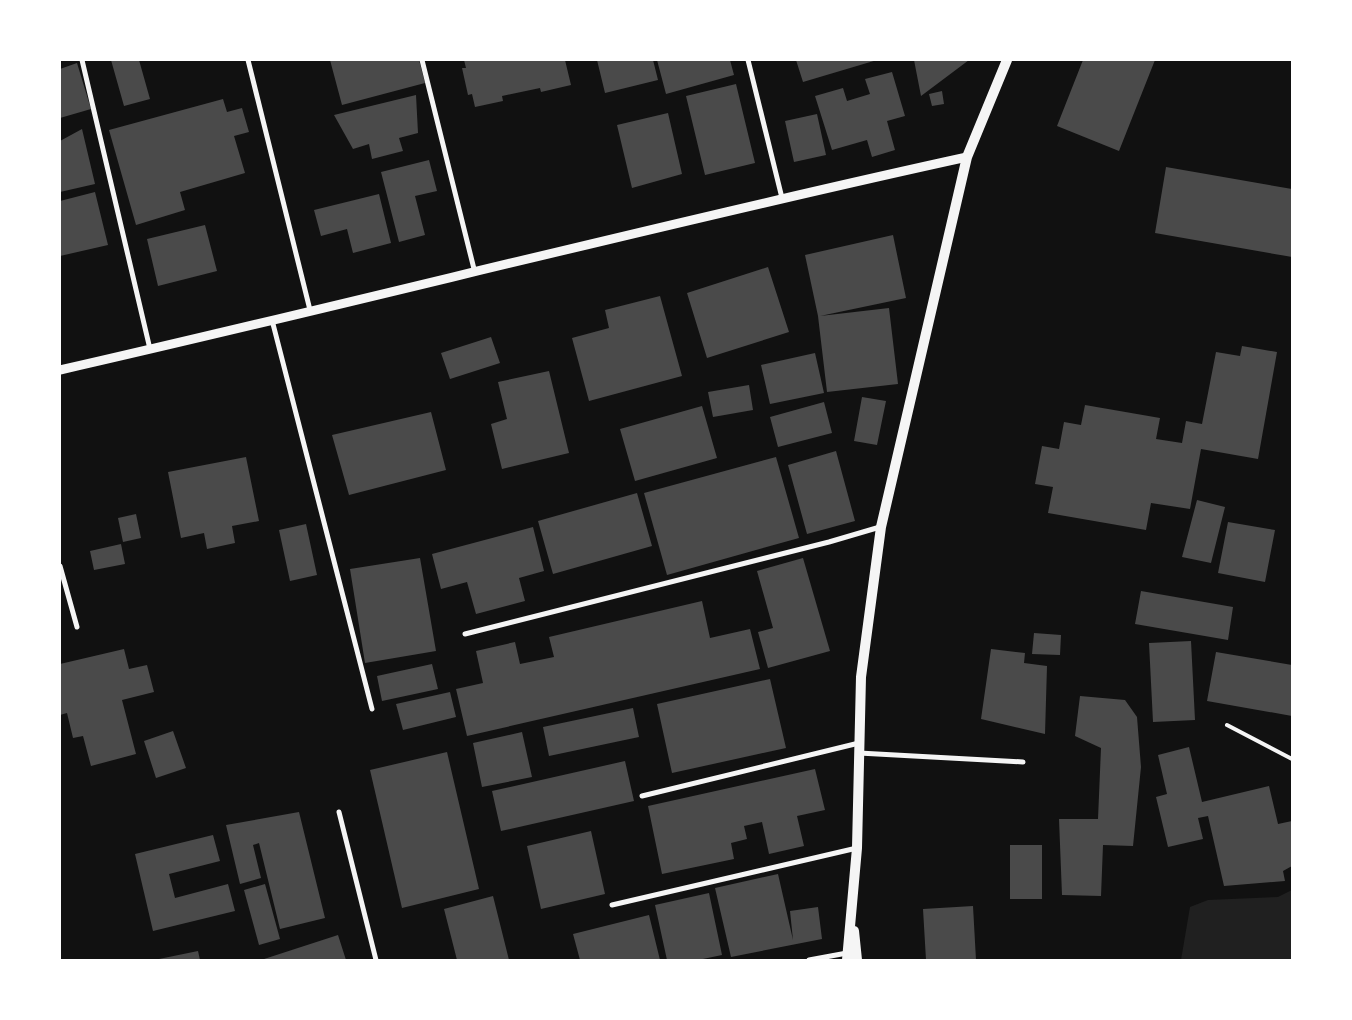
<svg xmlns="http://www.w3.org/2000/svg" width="1352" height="1020" viewBox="0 0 1352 1020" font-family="'Noto Sans',sans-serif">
  <rect width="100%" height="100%" fill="#111"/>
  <path fill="#202020" d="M1292 890V960H1181L1190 907 1208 900 1278 897Z"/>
  <path fill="#4a4a4a" d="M111 60H139L150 99 124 106Z
    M330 60H419L425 83 342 105Z
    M464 60H565L571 85 541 92 540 88 502 96 503 101 475 107 472 94 468 95 462 68H466Z
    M597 60H653L658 80 605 93Z
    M657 60H730L734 75 666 94Z
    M796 60H877L803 82Z
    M914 60H969L921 96Z
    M1083 60H1155L1119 151 1057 126Z
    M77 63 91 109 60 118V69Z
    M892 72 905 116 887 121 895 150 872 157 867 140 832 150 815 96 843 88 847 101 870 94 865 79Z
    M736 84 755 163 705 175 686 96Z
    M942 91 944 104 932 106 929 94Z
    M416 95 418 133 399 138 403 151 372 159 369 144 353 149 334 115Z
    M223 99 227 112 242 108 249 132 234 136 245 173 180 192 185 210 136 225 109 130Z
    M668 113 682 174 632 188 617 125Z
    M817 114 826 155 794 162 785 121Z
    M82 129 95 184 60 192V141Z
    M429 160 437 191 415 196 425 235 399 242 381 172Z
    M1166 167 1292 189V257L1155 233Z
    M95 192 108 245 60 256V201Z
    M379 194 391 243 353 253 347 229 321 236 314 210Z
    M205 225 217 271 158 286 147 239Z
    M893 235 906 298 820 316 889 308 898 384 827 392 818 316 805 255Z
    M768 267 789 332 707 358 687 293Z
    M660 296 682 376 589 401 572 338 609 328 605 310Z
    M491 337 500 363 450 379 441 353Z
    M1242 346 1277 352 1258 459 1201 449 1190 509 1151 503 1146 530 1048 513 1053 487 1035 484 1042 446 1059 449 1064 422 1081 425 1085 405 1160 418 1156 439 1182 443 1186 421 1202 424 1216 352 1240 356Z
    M815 353 824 393 770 404 761 365Z
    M549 371 569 453 502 469 491 424 507 419 498 382Z
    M749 385 753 410 713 417 708 392Z
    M862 397 886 401 877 445 854 441Z
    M824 402 832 433 778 447 770 417Z
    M702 406 717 458 635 481 620 429Z
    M431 412 446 470 349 495 332 435Z
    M836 451 855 521 807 534 788 465Z
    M246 457 259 521 232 526 235 543 207 549 204 533 181 538 168 472Z
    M776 457 799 538 667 575 644 493Z
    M637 493 652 546 553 574 538 521Z
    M1197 500 1225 507 1211 563 1182 557Z
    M136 514 141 538 123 542 118 518Z
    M1228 522 1275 530 1265 582 1218 573Z
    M306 524 317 575 290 581 279 530Z
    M533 527 544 571 519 578 525 601 476 614 467 582 441 589 432 554Z
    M121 544 125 564 94 570 90 551Z
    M420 558 436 651 365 663 350 569Z
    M803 558 830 651 768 668 758 632 773 628 757 571Z
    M1141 591 1233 607 1228 640 1135 624Z
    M702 601 710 638 750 629 760 669 467 736 456 689 483 683 476 651 515 642 520 664 554 657 549 637Z
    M1034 633 1061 635 1060 655 1032 654Z
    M1191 641 1195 720 1153 722 1149 643Z
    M124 649 129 669 147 665 154 692 122 700 136 754 91 766 83 736 73 738 67 713 60 715V664Z
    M991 649 1025 653 1024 663 1047 666 1045 734 981 719Z
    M1216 652 1292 665V716L1207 701Z
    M432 664 438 689 382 701 377 676Z
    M770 679 786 748 672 773 657 704Z
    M450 692 456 717 403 730 396 704Z
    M1080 696 1125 700 1137 717 1141 767 1133 846 1103 845 1101 896 1062 895 1059 819H1098L1101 748 1075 736Z
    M633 708 639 737 549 756 543 727Z
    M173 731 186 768 156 778 144 741Z
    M522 732 532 777 482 787 473 743Z
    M1189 747 1202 802 1269 786 1278 824 1292 821V866L1283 871 1285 881 1224 886 1208 816 1198 818 1203 839 1168 847 1156 797 1167 794 1158 755Z
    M447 752 479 889 402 908 370 770Z
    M625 761 634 801 501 831 492 791Z
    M815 769 825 810 797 816 804 846 769 854 762 822 744 826 747 839 731 843 734 859 662 874 648 806Z
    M299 812 325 918 280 929 259 843 253 845 261 878 240 884 226 825Z
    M591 831 605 894 541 909 527 846Z
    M213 835 220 861 169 874 175 898 228 884 235 911 153 931 135 854Z
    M1010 845H1042V899H1010Z
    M778 874 793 940 790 911 818 907 822 939 731 957 715 888Z
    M265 884 280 939 259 945 244 890Z
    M709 893 722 955 698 960H667L655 905Z
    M493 896 509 960H457L444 909Z
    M973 906 976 960H926L923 909Z
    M649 915 660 960H580L573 934Z
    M338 935 346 960H261Z
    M198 951 200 960H159V959Z"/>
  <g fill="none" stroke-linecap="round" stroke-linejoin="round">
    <path stroke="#f5f5f5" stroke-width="4" d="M1227 725 1292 759"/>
    <path stroke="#f5f5f5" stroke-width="5" d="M82 60 150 349
      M248 60 310 310
      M422 60 475 273
      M748 60 782 198
      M272 320 372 709
      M60 566 77 627
      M465 634 829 542 880 527
      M859 753 1023 762
      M642 796 859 743
      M339 812 376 960
      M612 905 857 848
      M809 960 847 953"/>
    <path stroke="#f5f5f5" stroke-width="9" d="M60 370C363 301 664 223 967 157"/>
    <path stroke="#f5f5f5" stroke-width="10" d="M854 931 857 960
      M847 960 857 848 861 677 881 527 967 157 1007 60"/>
  </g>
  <rect width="1352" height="1020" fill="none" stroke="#ffffff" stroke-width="122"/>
</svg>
